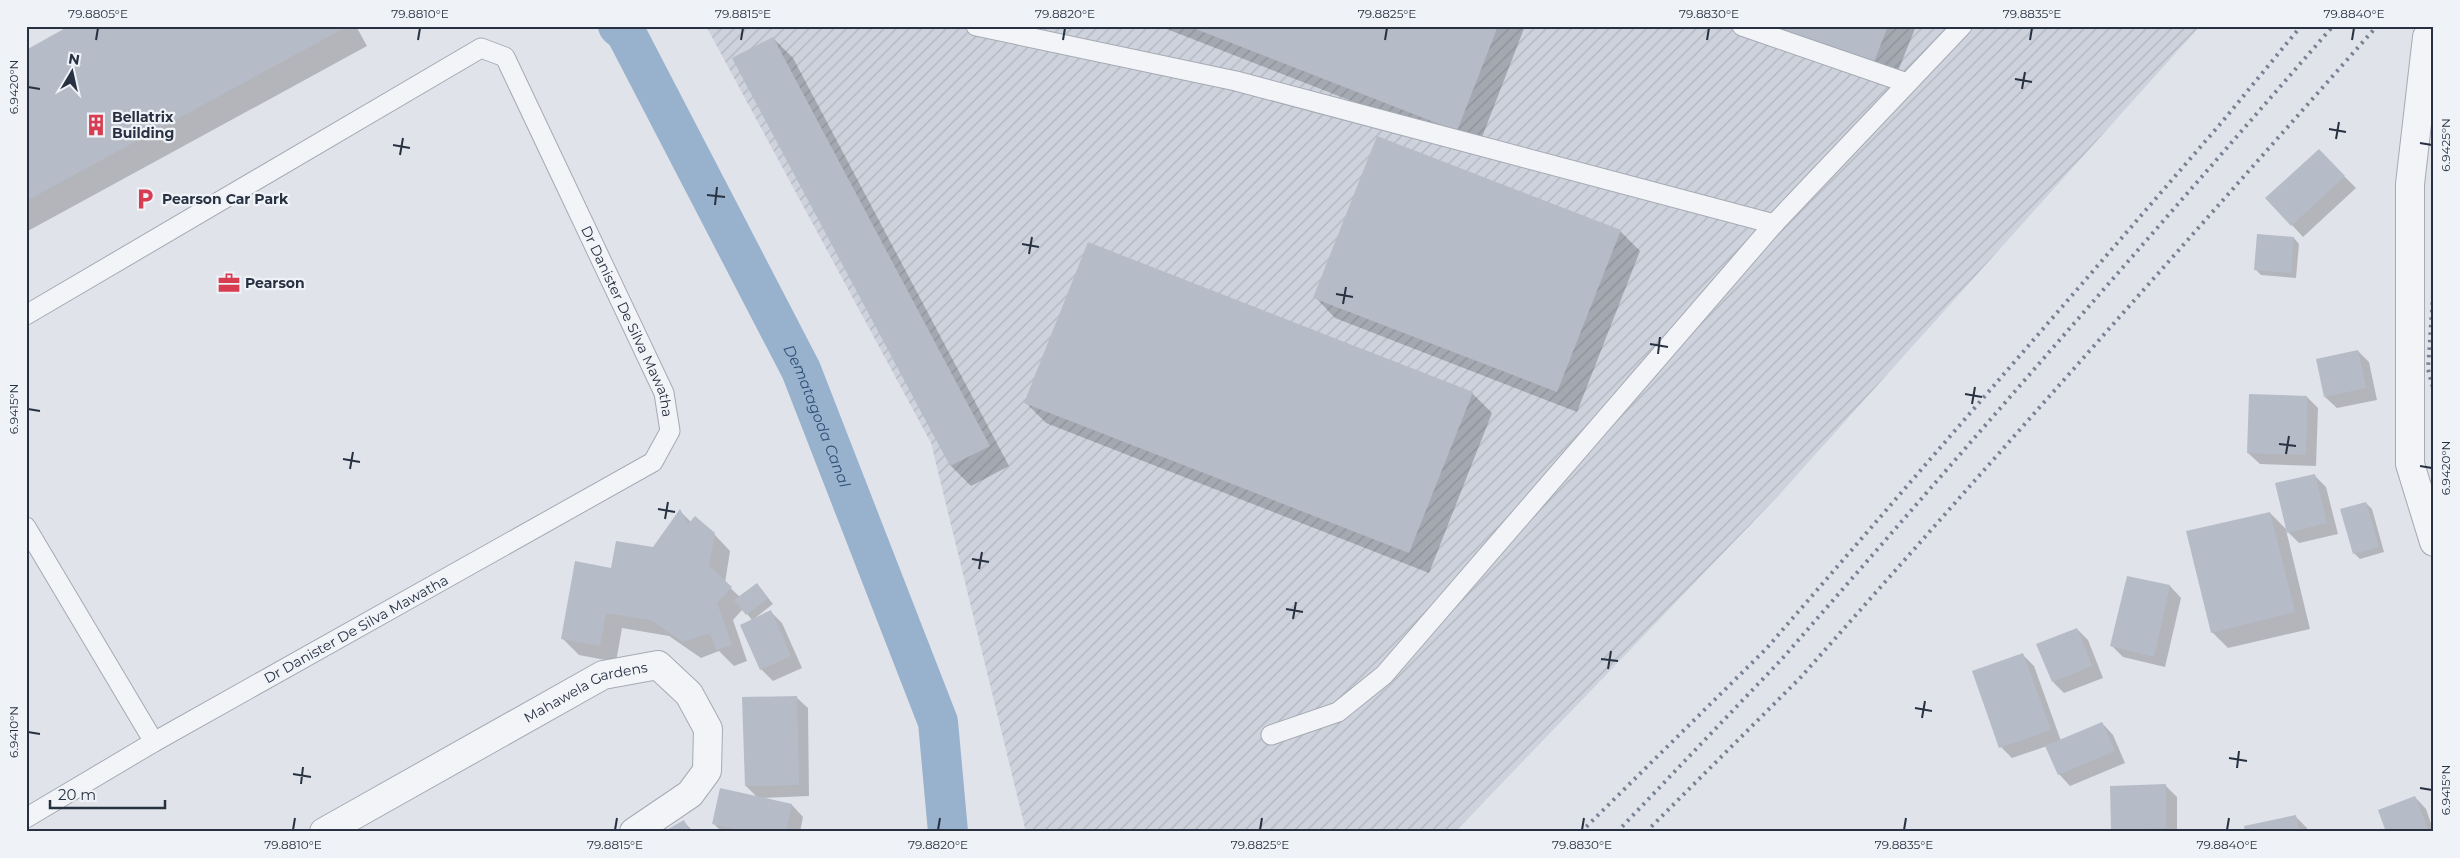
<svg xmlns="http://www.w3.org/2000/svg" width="2460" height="858" viewBox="0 0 2460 858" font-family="Montserrat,sans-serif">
  <defs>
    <pattern id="industrial-furrows" width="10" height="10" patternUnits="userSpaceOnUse" patternTransform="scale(1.25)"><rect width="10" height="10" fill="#cdd2dc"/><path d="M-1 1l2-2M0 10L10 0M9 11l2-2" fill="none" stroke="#b0b5be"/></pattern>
  </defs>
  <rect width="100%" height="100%" fill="#e0e3ea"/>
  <path fill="url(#industrial-furrows)" d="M706 26H2200L1778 496 1455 832H1026L931 443Z"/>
  <path fill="#0003" d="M72 26H356L367 46 26 232V51Z
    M1159 26H1525L1477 150Z
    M1737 26H1916L1892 86Z
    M773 38 793 58 1009 466 971 486 951 466 734 58Z
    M2330 162 2356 188 2303 237 2292 225Z
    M1620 231 1640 251 1577 412 1335 318 1315 297Z
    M2294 238 2299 244 2296 278 2261 275 2255 269Z
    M2358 351 2369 362 2377 400 2337 408 2325 397Z
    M1472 393 1492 413 1429 573 1046 423 1026 403Z
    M2307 397 2318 408 2316 466 2260 464 2248 453Z
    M2314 475 2326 487 2338 534 2299 543 2286 530 2310 629 2228 648 2212 632 2270 513 2288 531Z
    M2366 503 2372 509 2384 552 2360 559 2354 553Z
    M680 511 691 522 714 534 730 551 725 583 740 597 762 590 773 604 755 618 771 612 782 623 802 668 773 681 761 669 752 620 743 609 733 620 747 661 734 666 719 651 701 658 669 636 622 628 616 662 579 655 563 639 612 569 653 549Z
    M2170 586 2181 598 2165 667 2123 657 2112 646Z
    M2077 629 2088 640 2103 678 2064 693 2053 682Z
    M2023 655 2034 666 2061 741 2102 723 2113 735 2125 763 2070 786 2059 774 2047 746 2012 758 2001 747Z
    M796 697 808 708 809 796 759 798 792 805 803 817 800 832H722L713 823 758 798 746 786Z
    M2165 785 2177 797V832H2115L2113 829Z
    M2415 797 2426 809 2434 832H2387Z
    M2295 816 2307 828V832H2246Z
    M684 822 694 832H665Z"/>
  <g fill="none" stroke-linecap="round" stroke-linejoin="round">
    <path stroke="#98b1cc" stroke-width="40" id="s1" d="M618 26 626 33 801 370 938 722 948 832"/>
  </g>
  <path fill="#b6bcc7" d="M69 26H348L26 201V50Z
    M1188 26H1498L1457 131Z
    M1767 26H1888L1872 67Z
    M773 37 990 446 950 466 732 58Z
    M1377 136 1621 230 1557 392 1313 298Z
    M2319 149 2345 176 2291 226 2265 198Z
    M2257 234 2294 237 2291 273 2254 270Z
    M1088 242 1473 392 1409 553 1024 403Z
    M2358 350 2366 388 2324 397 2316 359Z
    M2249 394 2307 396 2306 455 2247 453Z
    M2315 474 2327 523 2287 533 2275 483Z
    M2366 502 2379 547 2353 554 2340 509Z
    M680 509 688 524 695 516 715 533 709 566 732 587 717 603 732 645 716 650 710 633 683 642 651 620 606 613 600 646 561 639 575 561 611 568 616 541 653 547Z
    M2270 512 2295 612 2211 633 2186 531Z
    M2127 576 2170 585 2154 657 2110 646Z
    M757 583 768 598 746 615 734 600Z
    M771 610 791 656 760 670 740 625Z
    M2077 628 2092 666 2052 682 2036 644Z
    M2023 653 2051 730 1999 748 1972 671Z
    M797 696 799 785 745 786 742 697Z
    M2102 722 2115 751 2058 775 2045 746Z
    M2166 784V828L2111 830 2110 786Z
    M720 788 792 804 786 832H749L712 824Z
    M2415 796 2429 832H2386L2378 810Z
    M2296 815 2299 832H2245L2244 826Z
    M684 820 690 832H663Z"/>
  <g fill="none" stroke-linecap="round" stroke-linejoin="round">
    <g stroke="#a5aab4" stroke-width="21">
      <g id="service">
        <path d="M976 26 1236 81 1774 224"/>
        <path d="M1742 26 1907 83"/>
        <path id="s2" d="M26 315 481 48 505 57 664 393 670 431 653 462 154 742 26 818"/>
        <path d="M26 527 154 742"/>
        <path d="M1271 735 1338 712 1384 675 1774 224 1962 26"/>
      </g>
    </g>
    <g stroke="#a5aab4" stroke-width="30">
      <g id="minor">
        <path d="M2427 37 2410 184V464L2434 542"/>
        <path id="s3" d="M324 832 603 675 658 665 689 694 708 729 707 771 690 794 634 832"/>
      </g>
    </g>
    <use href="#service" stroke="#f3f4f8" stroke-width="19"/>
    <use href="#minor" stroke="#f3f4f8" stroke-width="28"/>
    <path stroke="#788294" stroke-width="4" stroke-dasharray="2.5 5" stroke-linecap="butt" d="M2434 280 2428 369 2434 392
      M1581 832 1766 649 2222 122 2301 26
      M1617 832 1781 660 2333 26
      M1646 832 1801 677 2377 26"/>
  </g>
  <path fill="none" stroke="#273142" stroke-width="2" d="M96 40 98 28M418 40 420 28M741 40 743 28M1063 40 1065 28M1385 40 1387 28M1707 40 1709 28M2030 40 2032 28M2352 40 2354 28M2015 79 2032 82M28 87 40 89M2022 89 2025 72M2329 129 2346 132M2336 139 2339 122M2420 143 2432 145M393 145 410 148M400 155 403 138M707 195 725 197M715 205 717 187M1022 244 1039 247M1029 254 1032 237M1336 294 1353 297M1343 304 1346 287M1650 344 1668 347M1658 354 1660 337M1965 394 1982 397M1972 404 1975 387M28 409 40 411M2279 444 2296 446M2286 454 2289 436M343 459 360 462M2420 466 2432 468M350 469 353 452M658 509 675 512M665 519 668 502M972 559 989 562M979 569 982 552M1286 609 1303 612M1293 619 1296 602M1601 659 1618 661M1608 669 1611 651M1915 708 1932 711M1922 718 1925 701M28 732 40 734M2229 758 2247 761M2237 768 2239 751M293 774 311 777M301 784 303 767M2420 788 2432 790M293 830 295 818M615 830 617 818M938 830 940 818M1260 830 1262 818M1582 830 1584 818M1904 830 1906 818M2227 830 2229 818"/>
  <defs>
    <g id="building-bare" transform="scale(1.725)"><path d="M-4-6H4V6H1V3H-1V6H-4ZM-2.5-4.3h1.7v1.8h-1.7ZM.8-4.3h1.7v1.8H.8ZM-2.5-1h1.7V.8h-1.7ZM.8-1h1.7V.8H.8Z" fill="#d73c51" stroke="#eff2f7" stroke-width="2.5" paint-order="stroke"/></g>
    <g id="parking-bare" transform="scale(1.725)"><path d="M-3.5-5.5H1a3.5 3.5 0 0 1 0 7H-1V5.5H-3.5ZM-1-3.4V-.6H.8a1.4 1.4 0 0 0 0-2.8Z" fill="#d73c51" stroke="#eff2f7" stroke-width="2.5" paint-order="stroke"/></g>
    <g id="office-bare" transform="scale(1.725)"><path d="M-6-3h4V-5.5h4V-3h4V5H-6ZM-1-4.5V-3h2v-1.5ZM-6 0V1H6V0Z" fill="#d73c51" stroke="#eff2f7" stroke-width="2.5" paint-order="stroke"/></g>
  </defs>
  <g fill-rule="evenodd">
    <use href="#building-bare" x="96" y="125"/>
    <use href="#parking-bare" x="145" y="199"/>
    <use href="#office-bare" x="229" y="283"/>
  </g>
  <g text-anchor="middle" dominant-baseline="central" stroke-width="4.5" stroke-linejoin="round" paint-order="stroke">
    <g font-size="14" font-weight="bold" fill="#273142" stroke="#eff2f7" text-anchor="start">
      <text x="112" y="117">Bellatrix<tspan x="112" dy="16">Building</tspan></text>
      <text x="162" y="199">Pearson Car Park</text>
      <text x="245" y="283">Pearson</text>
    </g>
    <g font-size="14" fill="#273142" stroke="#eff2f7">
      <text stroke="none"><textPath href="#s2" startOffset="845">Dr Danister De Silva Mawatha</textPath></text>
      <text transform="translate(356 629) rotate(-29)">Dr Danister De Silva Mawatha</text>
      <text stroke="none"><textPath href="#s3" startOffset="298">Mahawela Gardens</textPath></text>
    </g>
    <g font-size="15" font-style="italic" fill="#2e4f79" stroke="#eff2f7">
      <text stroke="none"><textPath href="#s1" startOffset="439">Dematagoda Canal</textPath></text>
    </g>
  </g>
  <rect width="2460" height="858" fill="none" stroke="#eff2f7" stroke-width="55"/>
  <g transform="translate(72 72) rotate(9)" stroke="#eff2f7" stroke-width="4" paint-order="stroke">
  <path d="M0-4L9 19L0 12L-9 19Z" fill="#273142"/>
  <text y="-8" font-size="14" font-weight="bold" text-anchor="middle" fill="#273142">N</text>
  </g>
  <path d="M50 800v8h115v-8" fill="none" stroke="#273142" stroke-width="2.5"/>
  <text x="58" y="800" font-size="15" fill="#273142" stroke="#eff2f7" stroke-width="4" paint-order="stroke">20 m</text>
  <rect x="28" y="28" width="2404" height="802" fill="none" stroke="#273142" stroke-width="2"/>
  <g font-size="12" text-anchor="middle" fill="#273142">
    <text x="98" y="18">79.8805°E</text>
    <text x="420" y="18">79.8810°E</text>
    <text x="743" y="18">79.8815°E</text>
    <text x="1065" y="18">79.8820°E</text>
    <text x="1387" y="18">79.8825°E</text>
    <text x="1709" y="18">79.8830°E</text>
    <text x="2032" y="18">79.8835°E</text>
    <text x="2354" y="18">79.8840°E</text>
    <text transform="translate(14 87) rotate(-90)" y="4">6.9420°N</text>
    <text transform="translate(2446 145) rotate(-90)" y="4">6.9425°N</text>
    <text transform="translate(14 409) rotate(-90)" y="4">6.9415°N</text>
    <text transform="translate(2446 468) rotate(-90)" y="4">6.9420°N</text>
    <text transform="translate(14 732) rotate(-90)" y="4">6.9410°N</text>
    <text transform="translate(2446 790) rotate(-90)" y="4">6.9415°N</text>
    <text x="293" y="849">79.8810°E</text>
    <text x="615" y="849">79.8815°E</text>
    <text x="938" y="849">79.8820°E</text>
    <text x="1260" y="849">79.8825°E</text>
    <text x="1582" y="849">79.8830°E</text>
    <text x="1904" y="849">79.8835°E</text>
    <text x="2227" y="849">79.8840°E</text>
  </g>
</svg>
